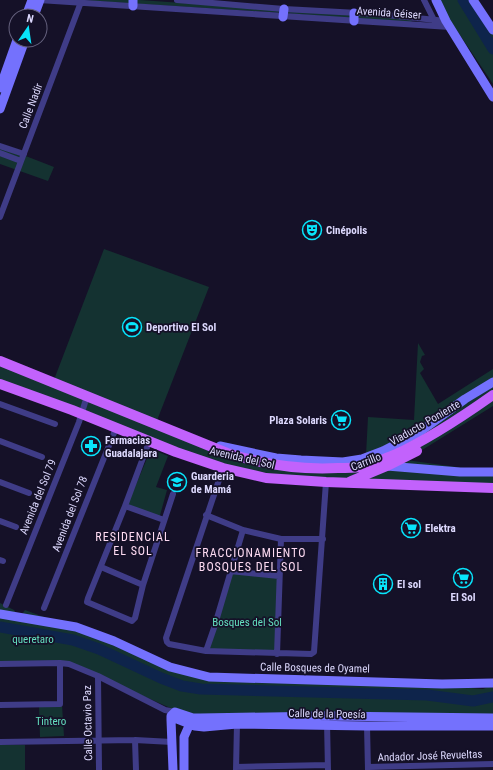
<svg xmlns="http://www.w3.org/2000/svg" width="493" height="770" viewBox="0 0 493 770" font-family="'Roboto Condensed',sans-serif">
  <rect width="100%" height="100%" fill="#151128"/>
  <path fill="#143231" d="M79 0H140L411 19 412 23 268 12Z
    M440 0H476L493 26V84L443 10Z
    M0 146 54 167 48 181 0 164Z
    M104 249 209 287 156 423 240 456 314 461 366 455 368 417 414 420 418 343 425 355 422 356 420 362 424 369 420 373 438 404 493 369V406L406 460 493 472V487L346 482 232 469 0 381V366L52 385Z
    M151 449 168 456 156 487 167 490 159 519 127 506Z
    M230 571 279 576 277 654 206 651Z
    M0 603 14 610 19 618 25 610 140 653 227 681 414 683 483 689 493 685V716L193 718 98 676 60 663 0 664Z
    M62 705 64 736 40 737 39 706Z
    M0 745H25V770H0Z"/>
  <g fill="none" stroke-linecap="round" stroke-linejoin="round">
    <path stroke="#0e244b" stroke-width="11" d="M463 0 493 49
      M0 627 73 640 99 649 161 678 182 686 201 689 427 695 473 701 493 697"/>
    <path stroke="#3f3c87" stroke-width="6" d="M39 0 450 27
      M177 0 284 9 377 14 446 21
      M424 0 435 22
      M0 146 24 154
      M0 153 21 161
      M0 217 81 2
      M0 404 55 424
      M0 441 42 457
      M149 442 125 506 88 598 87 602 132 621 135 618 143 585 173 494
      M223 468 166 638 167 642 169 644 206 651 311 654 314 652 326 482
      M0 482 29 493
      M125 506 164 520
      M206 515 243 530 281 539H323
      M0 521 16 527
      M0 560 3 561
      M101 567 143 585
      M230 571 279 576
      M6 605 79 422 87 396
      M44 608 116 428
      M206 651 214 628 243 530
      M277 654 281 539
      M0 664 60 663 69 664 98 676 165 710 175 712
      M98 676 99 770
      M0 705 60 704V663
      M327 722 328 770
      M367 726 368 770
      M135 740 136 770
      M0 742 135 740 172 742
      M236 767 327 765
      M368 767 493 764
      M236 770 237 724"/>
    <path stroke="#7471fd" stroke-width="9" d="M436 0 446 21 493 97
      M473 0 493 30
      M133 6V0
      M26 16 32 0
      M34 16 40 0
      M283 17 284 9
      M354 21V13
      M0 88 17 40
      M0 109 25 40
      M220 446 276 458 301 460 343 462 362 459 383 451 418 433 465 399 493 382
      M387 466 460 472H493
      M0 614 76 627 114 641 170 667 209 677 442 684 493 683
      M172 717 195 726 204 727 237 724 367 726H493
      M173 770 171 720V716L175 712 193 718H200L327 716 493 718
      M184 770V737L192 719"/>
    <path stroke="#c262fc" stroke-width="10" d="M0 361 227 453C264 465 300 470 338 468 345 468 353 468 360 467 371 465 383 459 394 455 429 439 462 417 493 395
      M0 384 72 410 176 452 223 468 266 478 326 482 493 488
      M351 481 387 466 417 451"/>
  </g>
  <defs>
    <g id="theatre-ring" transform="scale(1)"><circle r="9.5" fill="#151128" stroke="#08e4fb" stroke-width="1.5"/><path d="M-5-5.5Q0-4 5-5.5V0Q5 5 0 6Q-5 5-5 0ZM-3.3-2.5H-1v1.5H-3.3ZM1-2.5H3.3v1.5H1ZM-2.8 1Q0 5.5 2.8 1Z" fill="#08e4fb"/></g>
    <g id="stadium-ring" transform="scale(1)"><circle r="9.5" fill="#151128" stroke="#08e4fb" stroke-width="1.5"/><path d="M0-5a6.5 5 0 1 0 0 10a6.5 5 0 1 0 0-10ZM-3.5-1.8h7v3.6h-7Z" fill="#08e4fb"/></g>
    <g id="supermarket-ring" transform="scale(1)"><circle r="9.5" fill="#151128" stroke="#08e4fb" stroke-width="1.5"/><path d="M-6-5.5h2.5l.6 2H6L4.5 2H-2.5L-4.4-4H-6ZM-1.5 3.2a1.3 1.3 0 1 0 .1 0ZM3 3.2a1.3 1.3 0 1 0 .1 0Z" fill="#08e4fb"/></g>
    <g id="pharmacy-ring" transform="scale(1)"><circle r="9.5" fill="#151128" stroke="#08e4fb" stroke-width="1.5"/><path d="M-2-6h4v4h4v4h-4v4h-4v-4h-4v-4h4Z" fill="#08e4fb"/></g>
    <g id="school-ring" transform="scale(1)"><circle r="9.5" fill="#151128" stroke="#08e4fb" stroke-width="1.5"/><path d="M0-5L7-2L0 1L-7-2ZM-4 1L0 2.5L4 1V4Q0 6-4 4Z" fill="#08e4fb"/></g>
    <g id="building-ring" transform="scale(1)"><circle r="9.5" fill="#151128" stroke="#08e4fb" stroke-width="1.5"/><path d="M-4-6H4V6H1V3H-1V6H-4ZM-2.5-4.3h1.7v1.8h-1.7ZM.8-4.3h1.7v1.8H.8ZM-2.5-1h1.7V.8h-1.7ZM.8-1h1.7V.8H.8Z" fill="#08e4fb"/></g>
  </defs>
  <g fill-rule="evenodd">
    <use href="#theatre-ring" x="312" y="230"/>
    <use href="#stadium-ring" x="132" y="327"/>
    <use href="#supermarket-ring" x="341" y="420"/>
    <use href="#pharmacy-ring" x="91" y="446"/>
    <use href="#school-ring" x="177" y="482"/>
    <use href="#supermarket-ring" x="411" y="528"/>
    <use href="#supermarket-ring" x="463" y="578"/>
    <use href="#building-ring" x="383" y="584"/>
  </g>
  <g text-anchor="middle" dominant-baseline="central" stroke-width="3.5" stroke-linejoin="round" paint-order="stroke">
    <g font-size="11" fill="#ddd9fe" stroke="#151128">
      <text transform="translate(389 13) rotate(4)">Avenida Géiser</text>
      <text transform="translate(31 106) rotate(-69)">Calle Nadir</text>
      <text transform="translate(425 423) rotate(-30)">Viaducto Poniente</text>
      <text transform="translate(242 458) rotate(13)">Avenida del Sol</text>
      <text transform="translate(366 462) rotate(-22)">Carrillo</text>
      <text transform="translate(38 497) rotate(-68)">Avenida del Sol 79</text>
      <text transform="translate(70 514) rotate(-69)">Avenida del Sol 78</text>
      <text transform="translate(315 668) rotate(1)">Calle Bosques de Oyamel</text>
      <text transform="translate(327 714) rotate(1)">Calle de la Poesía</text>
      <text transform="translate(88 723) rotate(-91)">Calle Octavio Paz</text>
      <text transform="translate(430 756) rotate(-2)">Andador José Revueltas</text>
    </g>
    <g font-size="11" font-weight="bold" fill="#ddd9fe" stroke="#151128" text-anchor="start">
      <text x="326" y="230">Cinépolis</text>
      <text x="146" y="327">Deportivo El Sol</text>
      <text x="327" y="420" text-anchor="end">Plaza Solaris</text>
      <text x="105" y="440">Farmacias<tspan x="105" dy="13">Guadalajara</tspan></text>
      <text x="191" y="476">Guarderia<tspan x="191" dy="13">de Mamá</tspan></text>
      <text x="425" y="528">Elektra</text>
      <text x="397" y="584">El sol</text>
      <text x="463" y="597" text-anchor="middle">El Sol</text>
    </g>
    <g font-size="11" fill="#64dfbf" stroke="#151128">
      <text x="247" y="622">Bosques del Sol</text>
      <text x="33" y="639">queretaro</text>
      <text x="51" y="721">Tintero</text>
    </g>
    <g font-size="12" letter-spacing="1" fill="#fedbf2" stroke="#151128">
      <text x="133" y="537">RESIDENCIAL<tspan x="133" dy="14">EL SOL</tspan></text>
      <text x="251" y="553">FRACCIONAMIENTO<tspan x="251" dy="14">BOSQUES DEL SOL</tspan></text>
    </g>
  </g>
  <g transform="translate(28 28) rotate(13)"><circle r="19" fill="#151128" stroke="#65617e"/>
  <path d="M0-3L7 15L0 10L-7 15Z" fill="#08e4fb"/>
  <text y="-6" font-size="11" font-weight="bold" text-anchor="middle" fill="#ddd9fe">N</text>
  </g>
</svg>
